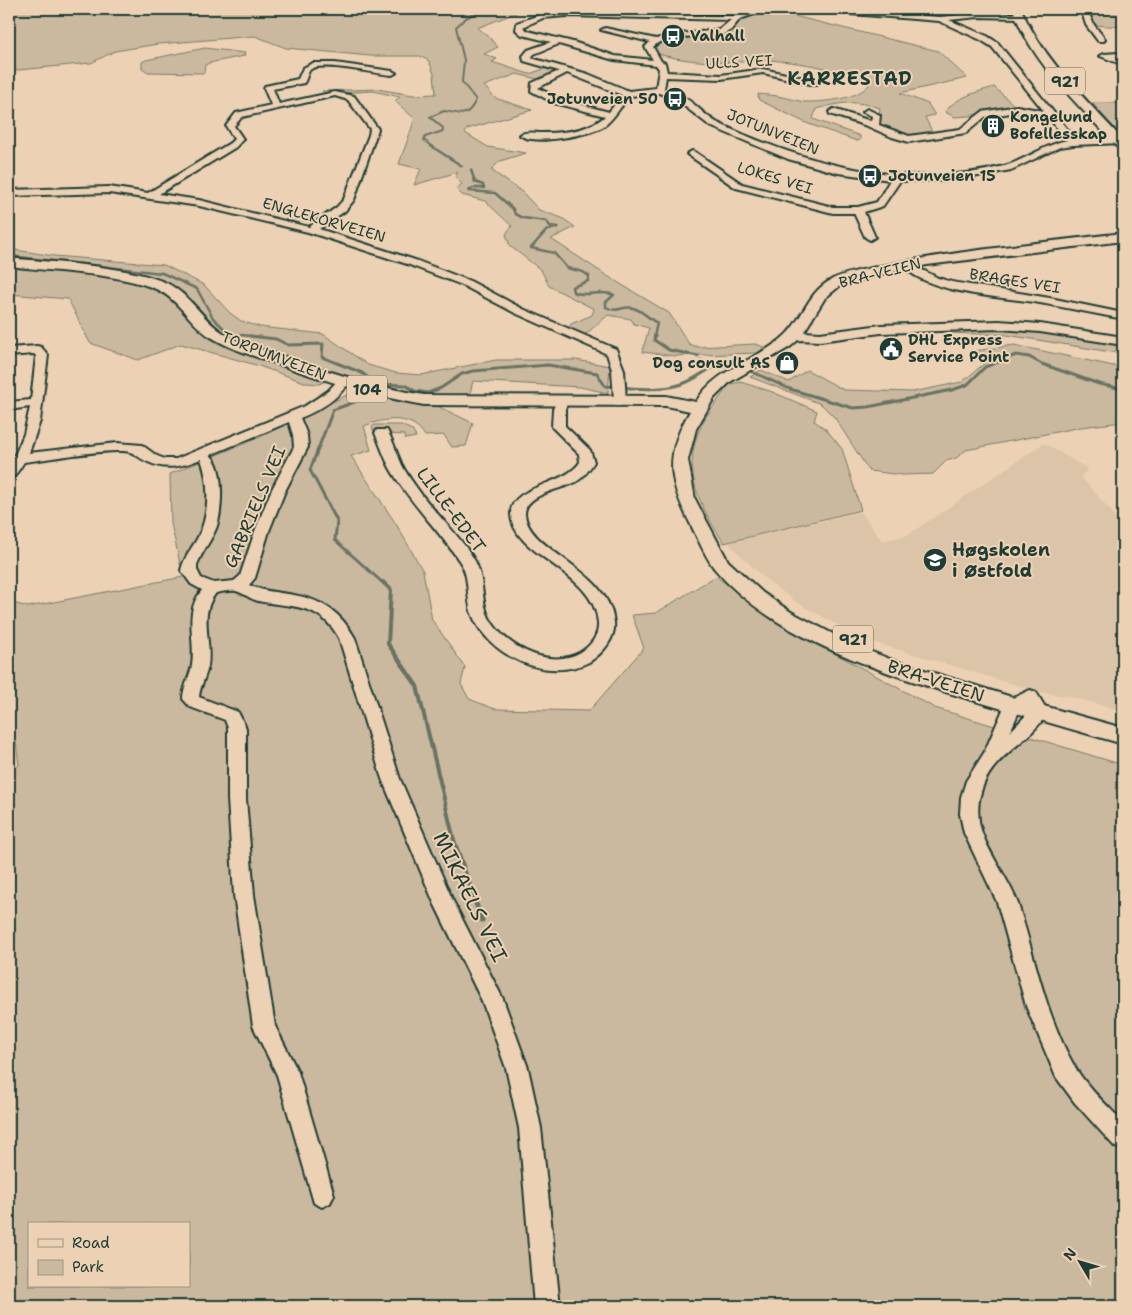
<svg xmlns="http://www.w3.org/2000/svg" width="1132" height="1315" viewBox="0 0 1132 1315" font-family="'Shantell Sans',sans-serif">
  <rect width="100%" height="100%" fill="#edd1b4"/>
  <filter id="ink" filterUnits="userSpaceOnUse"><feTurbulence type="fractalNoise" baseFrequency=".02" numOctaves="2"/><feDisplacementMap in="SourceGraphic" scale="10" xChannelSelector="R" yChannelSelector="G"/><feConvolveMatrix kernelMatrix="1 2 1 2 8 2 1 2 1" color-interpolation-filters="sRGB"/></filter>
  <g filter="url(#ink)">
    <path fill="#dcc4a9" d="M1044 443 1088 469 1081 477 1123 525V711L1072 697 1039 692 863 639 796 602 764 578 728 543 861 512 882 541 908 535Z"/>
    <path fill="#cbb99f" stroke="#757b6a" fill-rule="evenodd" d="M9 9H526L477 28 487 35 498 47 484 54 497 59 492 62 529 74 547 68 557 71 541 80 517 74 484 86 495 98 532 110 467 129 465 133 488 147 526 153 500 161 491 170 522 192 539 210 562 218 575 227 551 239 612 279 669 313 689 344 698 347 755 344 764 347 758 353 675 356 642 352 649 328 634 324 631 319 608 315 586 334H581L569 328 571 324 592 315 594 309 549 286 541 270 510 246 506 234 512 226 485 201 462 195 456 189 462 184 455 177 458 172 414 185 421 169 399 164 415 119 395 101 400 97 373 91 326 94 322 91 377 89 413 95 436 94 434 74 429 61 420 56H370L286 48 255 36 158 44 115 51 91 63 9 71Z
      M1118 9 1123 14V27L1094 25 1087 10Z
      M769 10 938 51 967 78 900 93 928 104 935 115 925 117 933 134 908 137 878 125 880 108C853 100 844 102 816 109L813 119 860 136V140L857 141 806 123 759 100 758 94C766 95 774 95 782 97 789 98 797 101 805 102 823 102 856 100 869 85 854 69 780 59 758 60 751 60 745 62 739 62 712 63 680 61 655 53L653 49C667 31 697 40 717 35 728 32 734 23 742 17 749 11 761 11 769 10Z
      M205 48 245 53 244 56 209 63 205 65 204 73 148 72 142 68V62L146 60Z
      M994 87 1015 106 969 116 955 117 945 112C955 97 978 92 994 87Z
      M1092 103H1123V136L1121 135Z
      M9 249 54 256 164 265 204 285 230 313 241 321 260 327 323 334 368 365 396 373 421 375 496 360H576L610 366 608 393 580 387 473 381 469 397 425 395 390 390 260 348 228 335 215 325 185 293 170 284 149 277 89 267 9 258Z
      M9 265C52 270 113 270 152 287 164 292 178 301 186 311 195 322 202 333 215 341 247 359 292 368 326 381L319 384 307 383 256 365 181 344 138 360 90 343 68 299 9 294Z
      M992 328 1072 336 1123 345V354L1007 335 948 333 950 329Z
      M1014 345 1123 368V422L1081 427 966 450 956 458 946 461 933 474 902 475 869 471 835 418 821 404 750 377 761 370 789 382 807 370 844 390 913 392 962 382 985 363 975 351Z
      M740 382 770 391 817 411 814 421 826 429 842 449 861 510 724 543C697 502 678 464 706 417 712 406 722 397 728 385Z
      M353 392 387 399 435 405 473 423 466 446 452 447 444 435 425 436C413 414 384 418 364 426L371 450 351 456 396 524 423 571 432 620 465 667 461 684 469 699 495 709 589 711 644 648 632 615 656 613 716 576 747 601 792 630 935 708 1123 765V1306H9V774L19 765 16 742 9 736V602L28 607 183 577 171 523 170 474 258 438ZM29 1224H189V1286H29Z
      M374 425H401L412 430 416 437 405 439 404 435 387 434 386 431 374 433 372 427Z"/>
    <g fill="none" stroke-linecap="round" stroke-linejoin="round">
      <path stroke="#697363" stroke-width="2" d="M463 9 472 14
        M432 147 424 140 425 137 443 131V128L430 117 444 111C461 113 466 120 476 100L462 82 464 60 456 27 466 18 483 9"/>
      <path stroke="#697363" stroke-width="2.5" d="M431 146 462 166
        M471 170 475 182 483 185 484 188H473L469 191 495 193 513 209 515 214 523 218 546 221 550 226 558 227 546 231 531 248 554 253 567 268 583 272 589 276 588 281 572 287 573 292C587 298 600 289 614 295L606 302V307C619 314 622 305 633 308 642 310 649 319 657 323L654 337
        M9 256 162 273 197 289 213 318 230 334 262 337"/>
      <path stroke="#697363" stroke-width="3" d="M250 336 276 339 288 345 323 344 322 357 362 373 376 384 405 385 415 391 428 393 441 388 462 374 473 371 548 365 597 373 605 386C630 388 658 392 682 384 703 377 710 362 735 364L790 389 853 408 868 407 952 390 967 385 985 367 1016 355 1029 357 1042 364 1099 384 1123 389
        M655 336 654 340 669 350 698 356
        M701 360 708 367
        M357 401 333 410 310 470 337 521 335 540 384 584"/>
      <path stroke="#697363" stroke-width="4" d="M383 582 391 590 388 644 417 686 454 840 476 903"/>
      <path stroke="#697363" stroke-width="5" d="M475 901 482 920"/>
      <g stroke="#1f3d34" stroke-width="4">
        <path id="minor" d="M758 9H769L740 19 731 30 724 34C703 38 668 33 653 47L661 61 665 63 667 72 721 75 763 69 818 81 819 83 815 85 763 73 721 79 666 77 664 89C671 92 679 94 685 98 697 105 706 117 718 123 807 165 907 191 1004 166 1026 160 1044 145 1067 140L1048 117 1017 112 985 117 966 133 909 142 892 137 867 126 830 114 829 112 833 109 871 121 872 116 863 112 867 109 880 115 879 125 909 136 960 129 982 112 1017 106 1044 111 992 47 981 40 939 21 814 11 811 9H838L940 17 978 13 1022 14 1023 16 1019 18 978 17 949 20 987 36 998 43 1075 139 1123 137V143L1073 145 1060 147 1011 170 956 180 900 181 883 206 864 212 875 237 870 240 865 237 854 213H833L736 188 687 154 692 151 695 152 742 184 833 207H858L877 202 890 180 838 173 788 159 710 126 679 102 659 93 630 96C621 105 615 118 604 126 589 135 533 146 520 135 525 131 535 133 542 133 563 133 589 131 605 116L554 103 531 91 532 83 559 71 524 61 523 56 528 50 551 42 522 35 516 30 517 23 542 14 566 11 734 16ZM566 16 731 20 719 30 671 35 656 39 605 28 601 30 650 42 645 47 653 60 615 56 573 42 528 31 523 27 543 18ZM559 44 614 60 656 65 659 69 656 88 629 91 588 74 531 58 534 54ZM567 73 622 95 609 112 560 99 538 88Z
          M1081 9H1087L1094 25 1105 39 1104 41H1098L1086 25Z
          M1118 53 1122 61 1118 63 1100 56 1104 54Z
          M313 63H335L392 71 396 73 392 75C377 74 322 61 311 69 307 72 307 79 304 83L273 89 279 104 335 92 354 96 378 129 354 200 345 211 319 229 415 260 470 281 523 309 616 349 624 370 626 401 624 404 620 405 614 401 612 370 607 354 515 313 462 285 407 264 308 232 199 206 109 193 9 196V190L109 187 148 193 230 143 234 139 226 126 236 113 271 105 264 88 265 86 298 79 303 68ZM335 96 348 100 370 129 369 135 344 199 337 207 309 227 199 200 159 194 236 147 243 139 234 126 242 117Z
          M907 262 938 278 952 282 1050 298 1123 313V319C1096 314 1068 308 1040 303 1004 297 927 294 902 265Z
          M37 346 41 347 48 355 40 421 29 453 117 443 142 445 157 456 165 459H176L305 406 328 391 339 379 343 378 349 382C337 400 320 410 300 418L307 435 308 447 285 491 269 531 255 578 249 585C264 592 277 592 294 595 323 600 341 613 355 638L400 779 453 901 503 999 528 1068 541 1128 560 1306H534L519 1128 506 1068 482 1001 434 903 382 779 339 638C319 602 292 608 258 601 250 599 244 593 236 591 230 590 222 592 216 593 198 615 212 640 208 666 206 677 200 686 199 697L238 712 246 728V799L254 895 275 1026 298 1072 334 1195 330 1203 322 1207 314 1203 277 1075 253 1026 234 895 228 799V728L225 720 190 707 183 699C183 687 190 677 192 665 196 638 183 613 202 590L191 584 181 570C184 558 191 549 197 539 210 515 210 484 201 459 183 466 167 471 148 462 134 456 136 450 117 451 86 452 55 458 24 462L14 477 9 478V456L15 455 24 434 30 407 9 410V402L31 400 36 356 34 354 9 356V348ZM289 422 293 435 294 447 271 491 255 531 240 576 234 581 214 583 201 578 197 570V565C202 551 212 540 217 526 222 510 225 466 210 455Z
          M562 398 568 402 565 409V426L590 450 594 462C589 470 584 477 576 482 563 489 524 494 525 514 528 552 608 568 614 622 616 639 602 654 589 662 547 683 488 656 472 614 466 598 470 576 460 562 439 530 409 502 390 468 384 457 380 444 375 433L377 430H387C393 441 397 454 402 465 406 473 411 480 416 487 434 513 460 535 475 561 484 577 481 597 487 613 499 644 548 670 579 653 590 647 599 636 598 623 595 571 512 556 511 514 510 485 565 486 580 462L579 454 552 427 553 409 558 399Z
          M1030 690 1036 692 1048 712C1029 745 989 755 980 796 977 807 978 822 982 833 991 858 1009 879 1018 904 1035 957 1045 1013 1072 1062 1084 1085 1106 1104 1123 1122V1150L1115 1147 1075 1103 1056 1077 1026 1006 997 902 964 833 960 814 961 797 966 781 984 753 1005 705 1007 701ZM1027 705 1030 711 1010 732 1020 709Z"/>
      </g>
      <g stroke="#1f3d34" stroke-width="4">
        <path id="major" d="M1013 9H1021C1044 61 1086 99 1123 140V150L1119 149C1082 107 1031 64 1013 9Z
          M1123 233V241L927 265 881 274 841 285 825 298 804 332 820 333 881 325 999 321 1040 324 1123 337V345L1040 332 999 329 881 333 820 341 798 340 790 347 730 382 714 398 696 429 688 460 695 499 728 561 763 593 791 612 854 645 895 661 1015 698 1123 728V744C1066 728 1009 711 952 694 871 668 771 636 714 568 705 556 698 539 691 525 668 481 664 455 690 411L666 406 424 405C373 396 326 381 278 364 255 356 232 350 211 337 189 324 178 296 151 287 108 272 54 272 9 266V258C55 263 120 265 162 281 187 291 199 315 219 330 236 343 259 348 279 355 327 371 374 387 424 395L666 396 696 402C715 370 752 362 780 340 802 324 806 293 831 280 844 272 881 266 897 263 971 249 1048 242 1123 233Z"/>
      </g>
      <use href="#minor" fill="#edd1b4" fill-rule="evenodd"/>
      <use href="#major" fill="#edd1b4" fill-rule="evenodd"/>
    </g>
  </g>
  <defs>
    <g id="bus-disc" transform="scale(1.25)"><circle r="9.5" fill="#1f3d34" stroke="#edd1b4"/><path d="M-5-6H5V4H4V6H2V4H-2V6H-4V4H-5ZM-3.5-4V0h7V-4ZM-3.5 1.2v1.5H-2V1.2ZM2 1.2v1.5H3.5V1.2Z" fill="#fff"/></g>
    <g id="building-disc" transform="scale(1.25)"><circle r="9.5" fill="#1f3d34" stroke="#edd1b4"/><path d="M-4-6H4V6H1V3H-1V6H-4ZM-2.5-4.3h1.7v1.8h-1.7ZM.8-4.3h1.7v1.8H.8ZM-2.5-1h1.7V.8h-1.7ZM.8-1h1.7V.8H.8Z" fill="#fff"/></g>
    <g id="civic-disc" transform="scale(1.25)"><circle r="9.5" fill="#1f3d34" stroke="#edd1b4"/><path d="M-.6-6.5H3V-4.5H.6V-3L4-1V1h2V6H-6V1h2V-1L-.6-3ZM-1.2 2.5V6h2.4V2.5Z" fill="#fff"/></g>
    <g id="shop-disc" transform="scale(1.25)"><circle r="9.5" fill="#1f3d34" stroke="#edd1b4"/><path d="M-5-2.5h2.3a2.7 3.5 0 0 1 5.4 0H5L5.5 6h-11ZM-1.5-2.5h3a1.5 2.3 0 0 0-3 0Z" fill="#fff"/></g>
    <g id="university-disc" transform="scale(1.25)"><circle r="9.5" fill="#1f3d34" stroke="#edd1b4"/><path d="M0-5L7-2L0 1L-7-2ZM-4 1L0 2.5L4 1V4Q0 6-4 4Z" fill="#fff"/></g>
  </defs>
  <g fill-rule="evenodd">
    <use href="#bus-disc" x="673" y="36"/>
    <use href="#bus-disc" x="675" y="99"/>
    <use href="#building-disc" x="993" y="126"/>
    <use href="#bus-disc" x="870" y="176"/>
    <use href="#civic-disc" x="891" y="349"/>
    <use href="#shop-disc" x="787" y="363"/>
    <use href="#university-disc" x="935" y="560"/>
  </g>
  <g text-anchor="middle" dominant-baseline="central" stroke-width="4" stroke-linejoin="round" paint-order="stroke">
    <g font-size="15" font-weight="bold" fill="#1f3d34" stroke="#edd1b4" text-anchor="start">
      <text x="690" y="36">Valhall</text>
      <text x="658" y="99" text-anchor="end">Jotunveien 50</text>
      <text x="1010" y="117">Kongelund<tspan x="1010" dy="17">Bofellesskap</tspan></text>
      <text x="888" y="176">Jotunveien 15</text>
      <text x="908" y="340">DHL Express<tspan x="908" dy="17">Service Point</tspan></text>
      <text x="770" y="363" text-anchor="end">Dog consult AS</text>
    </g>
    <g font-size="15" fill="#1f3d34" stroke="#edd1b4">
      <text transform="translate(739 62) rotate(-3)">ULLS VEI</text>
      <text transform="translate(773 132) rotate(22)">JOTUNVEIEN</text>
      <text transform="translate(775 178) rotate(17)">LOKES VEI</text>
      <text transform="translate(324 220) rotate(16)">ENGLEKORVEIEN</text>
      <text transform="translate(880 273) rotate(-14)">BRA-VEIEN</text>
      <text transform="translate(1015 281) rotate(9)">BRAGES VEI</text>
      <text transform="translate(274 356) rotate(21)">TORPUMVEIEN</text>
    </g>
    <g fill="#edd1b4" stroke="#5d695a" stroke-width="1">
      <rect x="1045" y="67.5" width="40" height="27" rx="4"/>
      <rect x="347" y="375.5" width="40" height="27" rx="4"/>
      <rect x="833" y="625.5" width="40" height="27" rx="4"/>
    </g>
    <g font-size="16" font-weight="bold" fill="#1f3d34">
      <text x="1065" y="81">921</text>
      <text x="367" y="389">104</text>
      <text x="853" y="639">921</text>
    </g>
    <g font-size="18" fill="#1f3d34" stroke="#edd1b4">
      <text transform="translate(255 507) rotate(-67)">GABRIELS VEI</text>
      <text transform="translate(451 510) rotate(53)">LILLE-EDET</text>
      <text transform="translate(936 681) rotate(18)">BRA-VEIEN</text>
    </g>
    <g font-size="18" font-weight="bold" fill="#1f3d34" stroke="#edd1b4" text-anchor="start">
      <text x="952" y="550">Høgskolen<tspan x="952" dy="21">i Østfold</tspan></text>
    </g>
    <g font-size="19" font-weight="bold" letter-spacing="1" fill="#1f3d34" stroke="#edd1b4">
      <text x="850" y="78">KARRESTAD</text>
    </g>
    <g font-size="21" fill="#1f3d34" stroke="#edd1b4">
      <text transform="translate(470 897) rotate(64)">MIKAELS VEI</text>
    </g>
  </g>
  <rect width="1132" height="1315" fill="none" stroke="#edd1b4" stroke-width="30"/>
  <rect x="15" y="15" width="1102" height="1285" fill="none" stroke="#1f3d34" stroke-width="2" filter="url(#ink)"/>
  <rect x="28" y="1222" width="162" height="65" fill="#edd1b4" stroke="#9b9681"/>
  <rect x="38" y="1239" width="25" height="8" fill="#edd1b4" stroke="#9b9681"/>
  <text x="72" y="1248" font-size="15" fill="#1f3d34">Road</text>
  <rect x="38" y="1260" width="25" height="15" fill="#cbb99f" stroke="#9b9681"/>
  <text x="72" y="1272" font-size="15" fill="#1f3d34">Park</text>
  <g transform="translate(1080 1262) rotate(308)" stroke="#edd1b4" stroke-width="4" paint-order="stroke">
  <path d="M0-4L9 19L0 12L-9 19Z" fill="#1f3d34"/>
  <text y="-8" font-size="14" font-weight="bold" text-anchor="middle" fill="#1f3d34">N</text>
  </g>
</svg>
